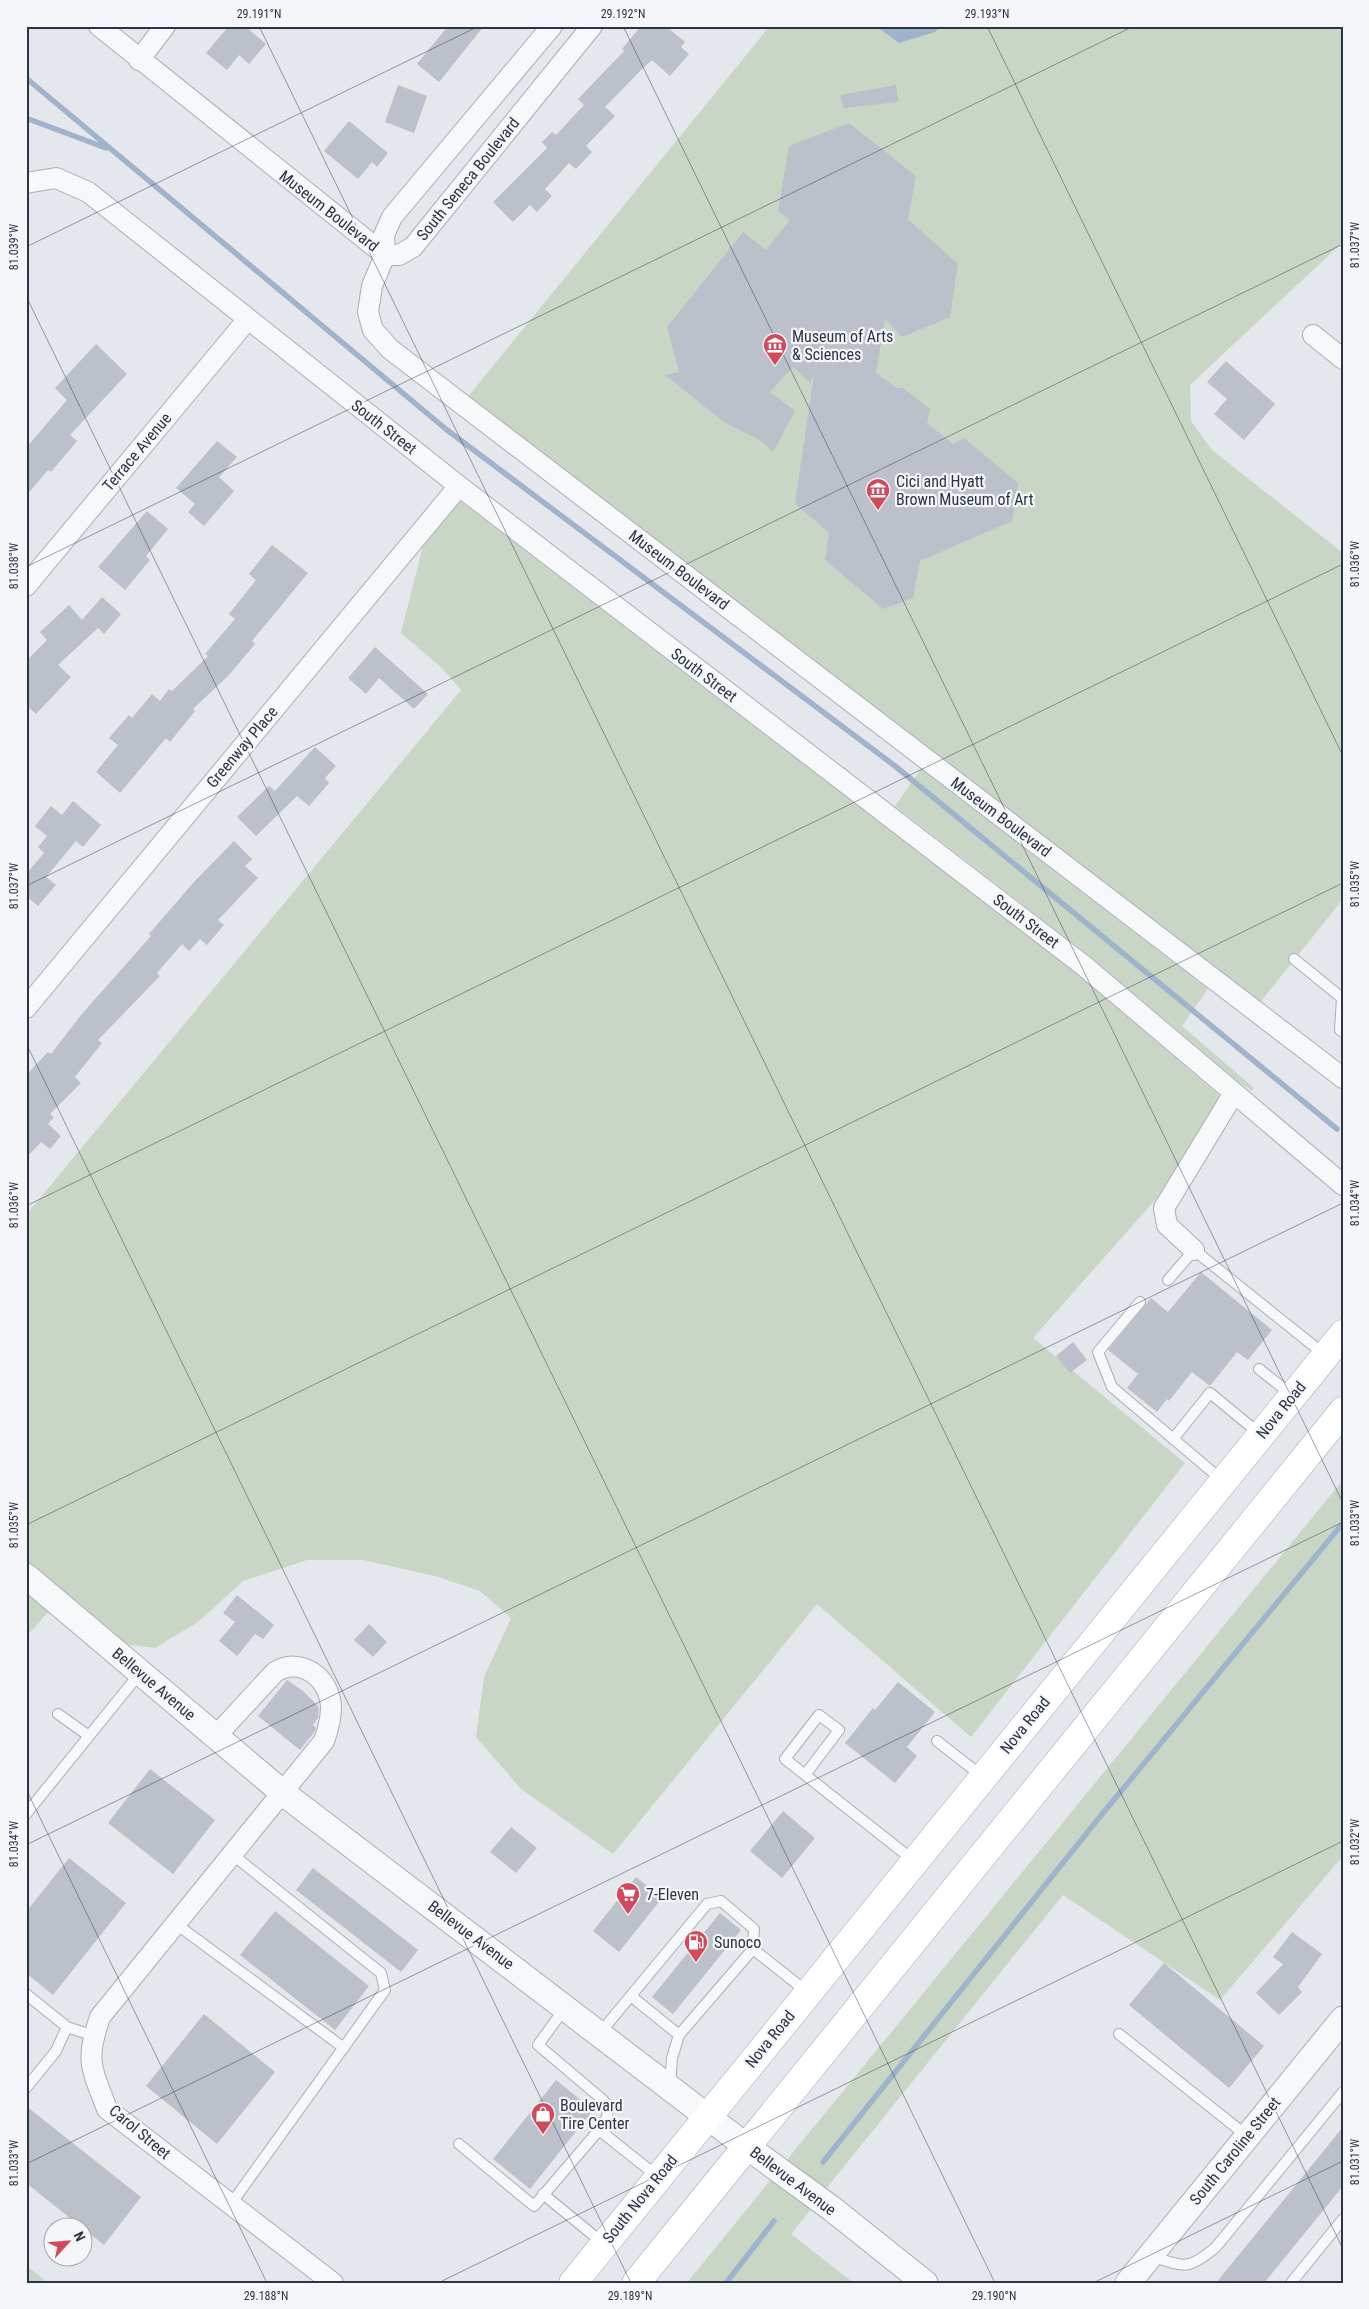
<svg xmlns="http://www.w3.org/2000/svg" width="1369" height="2309" viewBox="0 0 1369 2309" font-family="'Roboto Condensed',sans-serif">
  <rect width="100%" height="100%" fill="#e4e7ec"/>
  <path fill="#c9d6c5" d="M770 26H1343V242L1190 385 1191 421 1212 450 1343 553V899L1254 1010 462 404Z
    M460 501 1076 973 1220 1096 1163 1191 1033 1338 1185 1463 971 1737 817 1604 613 1854 521 1789 476 1737 484 1677 511 1618 480 1591 435 1576 363 1560H307L243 1581 198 1622 155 1648 124 1644 26 1562V1215L461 690 442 668 401 633 423 546Z
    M921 769 1208 989 1182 1026 1254 1088 1250 1092 1249 1088 1241 1084 1091 957 895 806Z
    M1343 1480V1856L1220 2000 1063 1895 825 2190 786 2161Z
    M26 1591 49 1611 26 1637Z
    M772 2178 812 2208 791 2234 854 2283H687Z
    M26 2265 48 2283H26Z"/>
  <path fill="#9fb4cc" d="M876 26H942L935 32 899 43Z"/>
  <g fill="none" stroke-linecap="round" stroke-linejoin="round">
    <path stroke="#9fb4cc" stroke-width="5.5" d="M26 78 447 430 895 766 1337 1129
      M26 118 106 148
      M823 2162 1103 1813 1343 1523
      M726 2283 774 2221"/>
  </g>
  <path fill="#bbc0ca" d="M229 26H245L266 44 249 64 239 55 227 70 206 53Z
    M448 26H484L439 82 417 64Z
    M641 26H666L685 42 681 47 689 54 670 76 652 60 643 68 605 107 615 116 586 146 592 152 576 169 569 163 545 189 552 196 537 212 530 205 513 222 493 202 547 148 542 142 552 132 556 135 584 105 578 99 624 51 622 49Z
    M398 85 427 96 414 133 385 122Z
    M896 85 898 102 844 108 840 95Z
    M349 121 388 153 377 167 372 162 358 179 324 151Z
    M849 123 916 176 908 219 958 264 950 317 902 337 885 319 876 373 897 388H903L930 409 927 423 953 444 964 438 1018 483 1012 521 920 561 913 598 883 609 825 560 829 533 795 503 814 375 810 383 793 367 770 392 795 411 773 452 760 440 724 422 665 375 679 372 667 327 743 232 766 250 790 220 778 211 789 146Z
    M96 344 127 374 70 435 77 441 51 472 48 470 26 496V448L67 400 55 388Z
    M1226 361 1275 404 1244 440 1214 414 1227 399 1207 382Z
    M217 441 237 457 219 477 234 491 204 526 188 512 195 504 176 488Z
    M147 511 168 529 146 556 150 560 125 590 98 567Z
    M272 545 308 573 252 641 255 644 229 675 193 709 195 711 170 742 166 738 120 793 96 772 118 745 109 738 129 715 132 718 152 694 160 701 169 689 172 691 208 656 205 654 235 619 229 614 256 580 249 574Z
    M102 597 121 614 104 634 98 628 58 665 71 677 36 714 26 705V661L47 640 40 632 69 605 82 620Z
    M375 647 428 694 414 709 379 678 366 694 348 678Z
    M315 747 336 766 325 778 329 783 309 806 297 796 256 836 237 817 269 786 275 791Z
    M73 801 101 825 83 847 76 841 46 877 56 885 38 906 26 896V874L44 853 38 847 47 836 35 826 51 806 62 815Z
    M234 841 252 859 245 866 258 878 218 920 224 925 207 945 200 939 189 951 182 944 157 973 160 976 98 1040 102 1043 75 1077 81 1083 50 1114 54 1117 48 1124 61 1136 50 1149 41 1142 26 1158V1075L48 1052 51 1054 81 1015 151 936 149 934 194 882Z
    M1201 1272 1272 1330 1248 1360 1237 1352 1210 1386 1192 1372 1169 1401 1167 1399 1157 1412 1127 1388 1138 1374 1108 1350 1151 1298 1168 1312Z
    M1073 1342 1087 1360 1070 1373 1056 1356Z
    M237 1595 274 1625 263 1639 255 1634 237 1656 219 1641 235 1622 223 1613Z
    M369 1624 387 1642 373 1657 354 1640Z
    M287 1680 303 1691 319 1707 318 1718 313 1725 316 1728 315 1731 300 1750 258 1716Z
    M898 1682 935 1712 907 1747 917 1756 895 1783 845 1743 873 1708 875 1710Z
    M150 1769 215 1820 173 1874 108 1823Z
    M783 1811 815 1838 782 1878 750 1851Z
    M511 1827 537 1848 516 1873 490 1852Z
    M69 1858 126 1903 53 1995 26 1973V1912Z
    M313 1868 418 1950 401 1972 296 1890Z
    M636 1877 662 1898 619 1952 593 1931Z
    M275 1911 369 1986 335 2030 240 1955Z
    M720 1913 741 1930 673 2014 652 1997Z
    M1292 1932 1322 1954 1298 1987 1302 1992 1279 2015 1256 1993 1283 1964 1273 1957Z
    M1164 1963 1264 2046 1229 2088 1129 2005Z
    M204 2014 275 2072 217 2144 146 2086Z
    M556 2080 593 2110 530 2189 493 2159Z
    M26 2106 141 2197 104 2245 26 2183Z
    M1343 2127V2186L1264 2283H1216Z"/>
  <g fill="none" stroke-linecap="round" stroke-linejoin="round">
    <g stroke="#a9aeb7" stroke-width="12">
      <path id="service" d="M1294 959 1342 998 1340 1030 1343 1032
        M1168 1280 1194 1250 1325 1355
        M1140 1302 1098 1352 1112 1387 1223 1481
        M1259 1369 1292 1395
        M1173 1439 1210 1393 1261 1435
        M58 1714 89 1736
        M937 1741 983 1777
        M805 1775 839 1730 819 1715 785 1759 913 1860
        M26 1814 140 1673
        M176 1924 344 2048
        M26 1994 67 2027
        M631 1996 679 2035 753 1949
        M600 2033 707 1904 721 1901 754 1929 753 1949 807 1992
        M1119 2034 1247 2136
        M670 2086 672 2058 679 2035
        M26 2088 56 2051 67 2027 94 2036
        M599 2130 657 2176
        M459 2144 534 2206 599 2130 607 2117 608 2107 603 2100 538 2045 565 2008
        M543 2194 604 2244
        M231 2204 385 1990 381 1973 233 1855
        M1150 2256C1185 2266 1186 2272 1216 2247L1343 2092
        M1291 2283 1343 2219"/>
    </g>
    <g stroke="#a9aeb7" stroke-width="22">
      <path id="minor" d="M99 26 385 255
        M552 26 392 217 384 235 385 255 372 286 368 312 373 330 390 349 1343 1078
        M139 60 165 26
        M26 183 56 178 88 192 459 486 1083 965 1343 1185
        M385 255H399L413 247 592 26
        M1313 335 1343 359
        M26 586 248 319
        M26 1008 459 486
        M1194 1250 1167 1225 1164 1208 1234 1093
        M216 1736 275 1672C301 1656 330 1678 331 1707 331 1720 328 1730 324 1741L100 2017C85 2061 91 2067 107 2109L333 2283"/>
    </g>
    <g stroke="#a9aeb7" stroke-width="27">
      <path id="tertiary" d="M26 1576 283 1793 746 2146 831 2208 925 2283
        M1128 2283 1343 2019"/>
    </g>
    <g stroke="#a3abb8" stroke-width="29">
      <path id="primary" d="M573 2283 1343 1334
        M636 2283 1343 1411"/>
    </g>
    <use href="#service" stroke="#f7f8fa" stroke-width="10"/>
    <use href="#minor" stroke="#f7f8fa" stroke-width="20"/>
    <use href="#tertiary" stroke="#f7f8fa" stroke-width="25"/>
    <use href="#primary" stroke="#fff" stroke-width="28"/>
  </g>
  <path fill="none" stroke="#2b3445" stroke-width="1" stroke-opacity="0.45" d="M259 26 1343 2249M623 26 1343 1503M987 26 1343 756M26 247 479 26M26 296 995 2283M26 567 1134 26M26 886 1343 244M26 1043 631 2283M26 1206 1343 564M26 1525 1343 883M26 1789 267 2283M26 1845 1343 1203M26 2164 1343 1522M438 2283 1343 1841M1093 2283 1343 2161"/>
  <defs>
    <g id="museum-pin" transform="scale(1.25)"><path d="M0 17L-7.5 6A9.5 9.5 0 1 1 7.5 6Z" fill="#d1495b" stroke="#f4f6f9"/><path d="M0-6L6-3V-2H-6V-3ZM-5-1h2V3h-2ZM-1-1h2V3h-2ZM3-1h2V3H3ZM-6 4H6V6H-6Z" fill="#fff"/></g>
    <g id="supermarket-pin" transform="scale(1.25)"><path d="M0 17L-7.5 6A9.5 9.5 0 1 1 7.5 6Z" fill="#d1495b" stroke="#f4f6f9"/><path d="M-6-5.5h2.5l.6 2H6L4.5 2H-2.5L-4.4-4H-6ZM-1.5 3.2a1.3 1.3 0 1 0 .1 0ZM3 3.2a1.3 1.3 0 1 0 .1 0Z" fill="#fff"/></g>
    <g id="fuel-pin" transform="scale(1.25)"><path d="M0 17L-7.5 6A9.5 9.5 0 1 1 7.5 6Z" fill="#d1495b" stroke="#f4f6f9"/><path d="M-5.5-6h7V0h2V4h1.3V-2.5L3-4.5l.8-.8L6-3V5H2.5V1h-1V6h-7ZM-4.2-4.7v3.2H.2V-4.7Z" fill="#fff"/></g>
    <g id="shop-pin" transform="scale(1.25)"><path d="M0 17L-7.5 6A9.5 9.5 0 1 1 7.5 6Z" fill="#d1495b" stroke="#f4f6f9"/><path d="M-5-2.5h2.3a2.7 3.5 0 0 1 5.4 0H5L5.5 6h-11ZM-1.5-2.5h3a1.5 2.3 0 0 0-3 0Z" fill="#fff"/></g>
  </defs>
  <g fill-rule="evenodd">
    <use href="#museum-pin" x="775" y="345"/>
    <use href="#museum-pin" x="878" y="490"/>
    <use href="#supermarket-pin" x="628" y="1894"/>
    <use href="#fuel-pin" x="696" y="1942"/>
    <use href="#shop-pin" x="543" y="2114"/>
  </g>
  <g text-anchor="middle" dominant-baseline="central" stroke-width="4.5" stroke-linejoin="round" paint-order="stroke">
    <g font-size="16" fill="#2b3445" stroke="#f4f6f9">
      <text transform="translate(468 179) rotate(-51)">South Seneca Boulevard</text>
      <text transform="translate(329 211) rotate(38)">Museum Boulevard</text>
      <text transform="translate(384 427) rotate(38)">South Street</text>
      <text transform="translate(137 452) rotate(-50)">Terrace Avenue</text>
      <text transform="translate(679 570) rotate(37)">Museum Boulevard</text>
      <text transform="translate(704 675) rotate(37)">South Street</text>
      <text transform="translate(242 747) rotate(-50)">Greenway Place</text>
      <text transform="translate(1001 817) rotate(37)">Museum Boulevard</text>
      <text transform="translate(1026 921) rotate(37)">South Street</text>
      <text transform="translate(1281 1410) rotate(-51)">Nova Road</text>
      <text transform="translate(154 1684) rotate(40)">Bellevue Avenue</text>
      <text transform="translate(1025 1725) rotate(-51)">Nova Road</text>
      <text transform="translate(471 1935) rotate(37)">Bellevue Avenue</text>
      <text transform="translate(770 2039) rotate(-51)">Nova Road</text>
      <text transform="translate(140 2132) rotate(40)">Carol Street</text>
      <text transform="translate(1235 2151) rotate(-51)">South Caroline Street</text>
      <text transform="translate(793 2181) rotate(37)">Bellevue Avenue</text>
      <text transform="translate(640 2199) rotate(-51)">South Nova Road</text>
    </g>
    <g font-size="16" fill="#2b3445" stroke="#f4f6f9" text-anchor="start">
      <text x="792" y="336">Museum of Arts<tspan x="792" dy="18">&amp; Sciences</tspan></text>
      <text x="896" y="481">Cici and Hyatt<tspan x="896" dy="18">Brown Museum of Art</tspan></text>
      <text x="646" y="1894">7-Eleven</text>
      <text x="714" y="1942">Sunoco</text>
      <text x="560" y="2105">Boulevard<tspan x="560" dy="18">Tire Center</tspan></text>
    </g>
  </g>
  <rect width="1369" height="2309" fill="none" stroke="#f4f6f9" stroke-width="55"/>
  <g transform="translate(68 2242) rotate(64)"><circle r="24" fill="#f4f6f9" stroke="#a4a8b1"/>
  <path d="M0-4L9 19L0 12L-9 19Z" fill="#d1495b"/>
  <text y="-8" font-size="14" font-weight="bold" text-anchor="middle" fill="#2b3445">N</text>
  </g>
  <rect x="28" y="28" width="1314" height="2254" fill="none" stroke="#2b3445" stroke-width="2"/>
  <g font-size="12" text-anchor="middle" fill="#2b3445">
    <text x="259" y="18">29.191°N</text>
    <text x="623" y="18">29.192°N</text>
    <text x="987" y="18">29.193°N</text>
    <text transform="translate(1355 245) rotate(-90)" y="4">81.037°W</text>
    <text transform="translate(14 247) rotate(-90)" y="4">81.039°W</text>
    <text transform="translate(1355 564) rotate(-90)" y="4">81.036°W</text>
    <text transform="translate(14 566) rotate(-90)" y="4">81.038°W</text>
    <text transform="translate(1355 884) rotate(-90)" y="4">81.035°W</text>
    <text transform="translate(14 886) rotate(-90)" y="4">81.037°W</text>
    <text transform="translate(1355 1203) rotate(-90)" y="4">81.034°W</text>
    <text transform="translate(14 1205) rotate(-90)" y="4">81.036°W</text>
    <text transform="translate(1355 1523) rotate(-90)" y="4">81.033°W</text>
    <text transform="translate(14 1525) rotate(-90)" y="4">81.035°W</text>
    <text transform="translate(1355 1842) rotate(-90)" y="4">81.032°W</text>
    <text transform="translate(14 1844) rotate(-90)" y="4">81.034°W</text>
    <text transform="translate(1355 2162) rotate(-90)" y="4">81.031°W</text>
    <text transform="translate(14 2163) rotate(-90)" y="4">81.033°W</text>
    <text x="266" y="2300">29.188°N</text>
    <text x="630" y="2300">29.189°N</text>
    <text x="994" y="2300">29.190°N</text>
  </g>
</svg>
